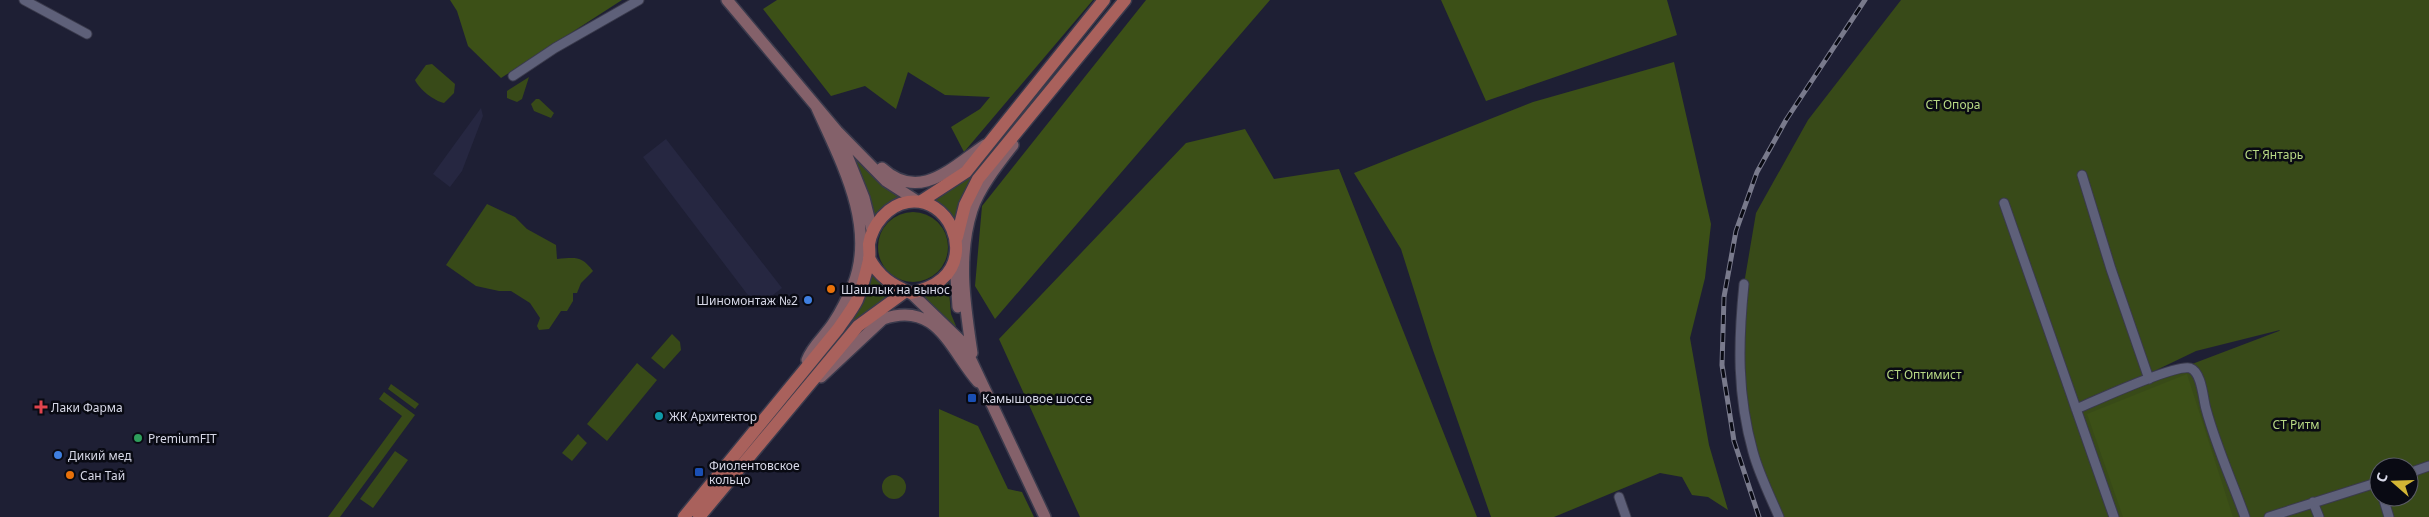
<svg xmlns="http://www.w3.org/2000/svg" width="2429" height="517" viewBox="0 0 2429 517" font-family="'Noto Sans',sans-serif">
  <rect width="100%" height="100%" fill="#1e1f34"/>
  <path fill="#262741" d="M481 108 483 116 462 171 450 187 433 174Z
    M666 139 782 288 757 307 643 157Z"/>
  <path fill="#384a18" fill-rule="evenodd" d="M1901 0H2429V517H1779L1753 453 1740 387 1744 284 1756 213 1808 120ZM2280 330 2279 331 2084 405 2196 351ZM2379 467H2409V497H2379Z
    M432 64 455 84 454 93 444 103C434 101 419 89 415 80L426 65Z
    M529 77 522 99 517 102 507 98V91Z
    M536 99H539L554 113 551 118 534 111 531 104Z
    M849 151 907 198 886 205 874 218Z
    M978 166 980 168 965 190 954 221 932 202 958 185Z
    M487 204 515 217 527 229 556 245 557 259C575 258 581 255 593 271L581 283 577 293H573V301L567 311H561L549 329 539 330 537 326 540 318 530 303 511 291H499L476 286 446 265Z
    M878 247a35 35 0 1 1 70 0a35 35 0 1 1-70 0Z
    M872 273 880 283 896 293 854 324 851 322 862 304Z
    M948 280 951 314 956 326 953 329 920 296 935 292Z
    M672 334 680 342 681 350 664 369 651 358Z
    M637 363 657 380 607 441 587 424Z
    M391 384 419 404 415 409 388 389Z
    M384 392 415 415 340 517H328L402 416 379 399Z
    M578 434 587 443 572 461 562 453Z
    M395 451 408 460 373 508 360 499Z
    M882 487a12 12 0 1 1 24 0a12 12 0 1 1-24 0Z"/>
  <path fill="#3c5017" d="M450 0H622L501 78 468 46 457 11Z
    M777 0H1093L964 152 951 127 980 109 990 97 945 95 908 72 896 109 865 86 831 96 763 9Z
    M1146 0H1270L995 319 975 286 982 206Z
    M1441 0H1667L1677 35 1486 101Z
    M1674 62 1711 224 1705 278 1690 338 1709 445 1728 510 1708 497 1692 495 1682 477 1660 473 1554 517H1491L1433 350 1401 249 1354 173 1533 102Z
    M1245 129 1274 179 1339 169 1477 517H1080L999 339 1186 143Z
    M2187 374 2233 517H2123L2087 414Z
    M939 409 978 426 1008 489 1022 492 1034 517H939Z"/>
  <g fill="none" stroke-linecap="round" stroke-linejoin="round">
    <g stroke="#3a3a4c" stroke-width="11">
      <path id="minor" d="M24 0 87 34
        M513 76 555 48 639 0
        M2082 175 2111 269 2149 379
        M2004 203 2114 517
        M1744 284C1738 343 1737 395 1753 452 1759 474 1770 496 1779 517
        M2076 409C2095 401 2175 364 2190 368 2202 372 2203 399 2206 409 2216 446 2232 481 2245 517
        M2409 473 2429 466
        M1619 497 1626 517
        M2383 497 2389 517
        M2313 502 2319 517
        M2269 517 2379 482"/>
    </g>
    <g stroke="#3a3a4c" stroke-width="14">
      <path id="secondary" d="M727 0 837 131 886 181 917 201
        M840 138 864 198 872 230
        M882 168C920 203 952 167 985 145
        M955 262 958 307
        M911 293 963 343 1045 517
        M972 353C965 306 957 257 972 210 979 188 999 163 1013 145
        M807 360C812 346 826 335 834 322 841 311 848 297 853 285 877 225 840 160 816 106
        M821 377 883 319C937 300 950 350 978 382"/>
    </g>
    <g stroke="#3a3a4c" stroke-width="15">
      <path id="primary" d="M920 202 966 172 1104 0
        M957 237 965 205 978 179 1125 0
        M684 517 838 329C844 320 852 310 857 300 862 288 866 273 869 260 870 255 869 249 869 244 872 225 888 205 908 202 949 196 973 253 942 279 933 287 922 290 911 293 892 285 879 277 869 258
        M699 517 858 326 906 291"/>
    </g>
    <use href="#minor" stroke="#5e6079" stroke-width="9"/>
    <use href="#secondary" stroke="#84616a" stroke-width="11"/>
    <use href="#primary" stroke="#a9615c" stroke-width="12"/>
    <g stroke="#797a8c" stroke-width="5">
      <path id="rail" d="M1759 517 1734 441 1722 365 1724 297 1736 231 1757 172 1786 120 1865 0"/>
    </g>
    <use href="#rail" stroke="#090a13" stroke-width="3" stroke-dasharray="9" stroke-linecap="butt"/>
  </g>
  <g fill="#e8710a" stroke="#090a13" stroke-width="2">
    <circle cx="831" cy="289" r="5"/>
    <circle cx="70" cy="475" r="5"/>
  </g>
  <g fill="#3f7fe0" stroke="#090a13" stroke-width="2">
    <circle cx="808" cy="300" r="5"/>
    <circle cx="58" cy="455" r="5"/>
  </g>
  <g fill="#1a4fb4" stroke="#090a13" stroke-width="2">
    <rect x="967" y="393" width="10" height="10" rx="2.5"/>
    <rect x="694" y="467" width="10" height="10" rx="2.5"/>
  </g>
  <path fill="#e0444e" stroke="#090a13" stroke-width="2" d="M38.5 399.5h5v5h5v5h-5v5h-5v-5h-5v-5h5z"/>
  <circle fill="#0f9aa8" stroke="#090a13" stroke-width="2" cx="659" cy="416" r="5"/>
  <circle fill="#2e9e5b" stroke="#090a13" stroke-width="2" cx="138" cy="438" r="5"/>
  <g text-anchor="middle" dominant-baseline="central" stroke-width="5" stroke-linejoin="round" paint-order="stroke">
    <g font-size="12" fill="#b8d985" stroke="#090a13">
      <text x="1953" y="104">СТ Опора</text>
      <text x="2274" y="154">СТ Янтарь</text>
      <text x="1924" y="374">СТ Оптимист</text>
      <text x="2296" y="424">СТ Ритм</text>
    </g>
    <g font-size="12" fill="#d7d8e7" stroke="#090a13" text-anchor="start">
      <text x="841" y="289">Шашлык на вынос</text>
      <text x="798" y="300" text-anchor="end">Шиномонтаж №2</text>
      <text x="982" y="398">Камышовое шоссе</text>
      <text x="51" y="407">Лаки Фарма</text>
      <text x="669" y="416">ЖК Архитектор</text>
      <text x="148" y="438">PremiumFIT</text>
      <text x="68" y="455">Дикий мед</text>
      <text x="709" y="465">Фиолентовское<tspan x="709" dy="14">кольцо</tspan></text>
      <text x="80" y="475">Сан Тай</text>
    </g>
  </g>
  <g transform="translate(2394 482) rotate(290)"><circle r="24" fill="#090a13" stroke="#5b5c68"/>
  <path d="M0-4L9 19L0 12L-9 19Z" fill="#d3b635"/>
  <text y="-8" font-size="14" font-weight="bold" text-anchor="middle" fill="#d7d8e7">С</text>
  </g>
</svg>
